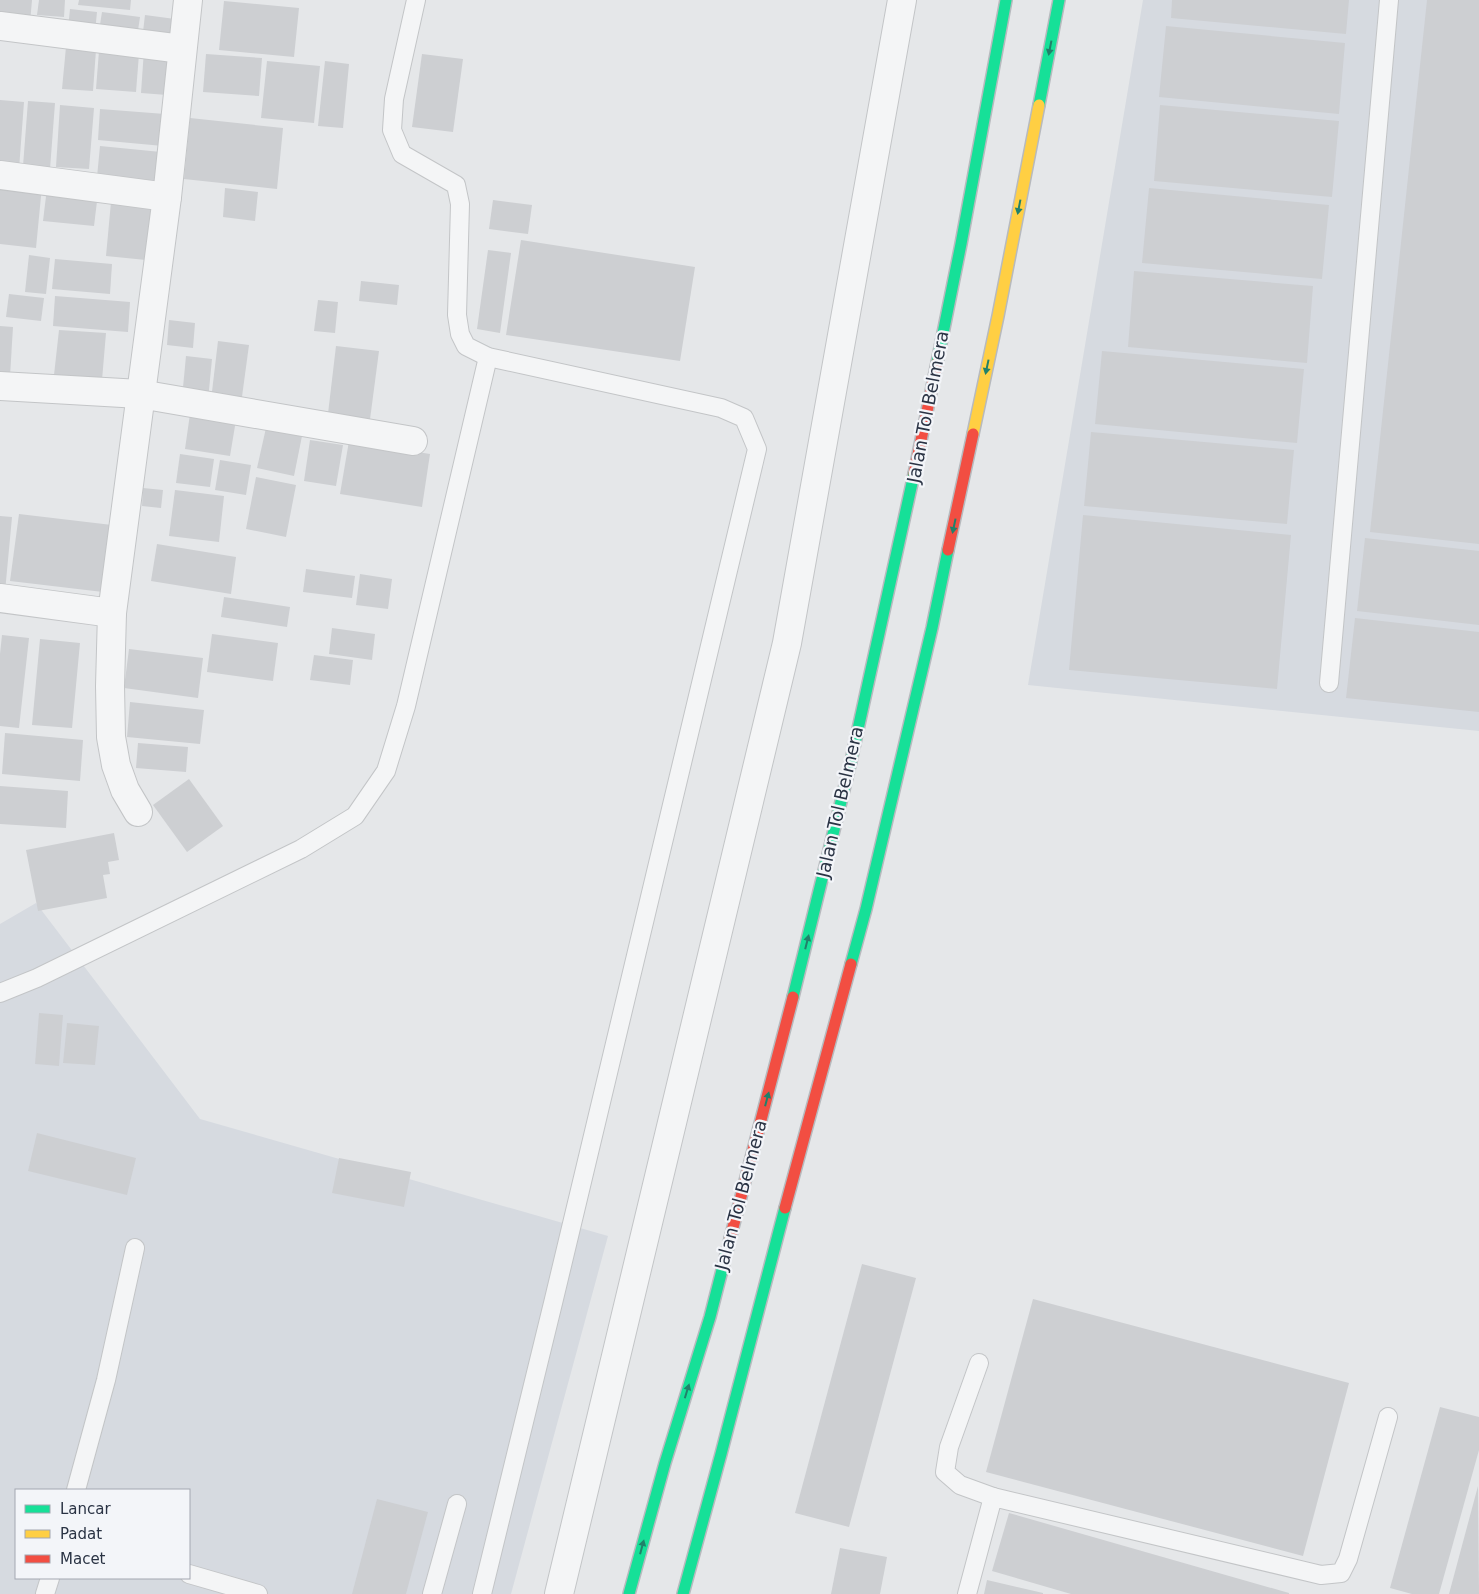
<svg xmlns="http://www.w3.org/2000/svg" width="1479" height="1594" viewBox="0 0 1479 1594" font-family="'DejaVu Sans',sans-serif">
  <rect width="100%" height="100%" fill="#e5e7e9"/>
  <!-- built -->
  <g fill="#d6dae0" fill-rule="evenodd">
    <path d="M1143,0H1479V731L1028,685Z"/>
    <path d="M36,903L200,1119L608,1236L511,1594H0V924ZM16,1490H189V1578H16Z"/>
  </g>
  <!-- building -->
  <g fill="#cdcfd2">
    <path d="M0,0H32L30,23L0,21Z"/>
    <path d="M39,0H65L64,17L37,15Z"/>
    <path d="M79,0H131L130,10L78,5Z"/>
    <path d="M1172,0H1349L1346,34L1171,18Z"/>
    <path d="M1427,0H1479V544L1370,532Z"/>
    <path d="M224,1L299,8L294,57L219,50Z"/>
    <path d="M70,9L97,12L95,32L68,29Z"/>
    <path d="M102,12L140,17L137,37L99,31Z"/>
    <path d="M145,15L175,19L172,43L142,40Z"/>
    <path d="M1166,26L1345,43L1339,114L1159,97Z"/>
    <path d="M66,47L96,50L93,91L62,89Z"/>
    <path d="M144,50L171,52L167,95L141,93Z"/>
    <path d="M99,51L139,54L136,92L96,89Z"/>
    <path d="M206,54L262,58L259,96L203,92Z"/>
    <path d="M422,54L463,59L453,132L412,127Z"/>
    <path d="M267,61L320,66L314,123L261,118Z"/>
    <path d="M325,61L349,64L343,128L318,126Z"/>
    <path d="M0,100L24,102L19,169L0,168Z"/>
    <path d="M28,101L55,103L50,169L23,166Z"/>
    <path d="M60,105L94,108L89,169L56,167Z"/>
    <path d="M1160,105L1339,121L1332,197L1154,181Z"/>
    <path d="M100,109L165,114L163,146L98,140Z"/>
    <path d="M190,118L283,128L277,189L184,179Z"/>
    <path d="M100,146L161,152L158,182L97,177Z"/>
    <path d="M0,182L42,186L36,248L0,244Z"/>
    <path d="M47,188L98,193L94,226L43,221Z"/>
    <path d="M225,188L258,192L255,221L223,217Z"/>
    <path d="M1149,188L1329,205L1322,279L1142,263Z"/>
    <path d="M493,200L532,205L528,234L489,229Z"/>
    <path d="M111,202L151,206L146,260L106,256Z"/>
    <path d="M521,240L695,267L680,361L506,335Z"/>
    <path d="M488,250L511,253L500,333L477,329Z"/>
    <path d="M29,255L50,258L46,294L25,292Z"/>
    <path d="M55,259L112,264L110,294L52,289Z"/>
    <path d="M1134,271L1313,286L1307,363L1128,347Z"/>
    <path d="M361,281L399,285L397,305L359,301Z"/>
    <path d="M9,294L44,298L41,321L6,317Z"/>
    <path d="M55,296L130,302L128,332L53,326Z"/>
    <path d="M318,300L338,302L335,333L314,331Z"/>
    <path d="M169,320L195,323L193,348L167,345Z"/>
    <path d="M0,326L13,327L10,376H0Z"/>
    <path d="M59,330L106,333L102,380L54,375Z"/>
    <path d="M218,341L249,345L241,404L211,400Z"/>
    <path d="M336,346L379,351L369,427L327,422Z"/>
    <path d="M1102,351L1304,369L1297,443L1095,424Z"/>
    <path d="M186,356L212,359L208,400L182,398Z"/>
    <path d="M191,407L237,414L230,456L185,449Z"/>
    <path d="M268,419L304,426L294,476L257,468Z"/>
    <path d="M1091,432L1294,450L1287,524L1084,506Z"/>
    <path d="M310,440L343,445L336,486L304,481Z"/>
    <path d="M349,441L430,454L422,507L340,494Z"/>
    <path d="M180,454L214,459L210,487L176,483Z"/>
    <path d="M220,460L251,465L246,495L215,490Z"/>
    <path d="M256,477L296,485L286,537L246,529Z"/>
    <path d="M143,488L163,490L161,508L142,506Z"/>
    <path d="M175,490L224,496L219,542L169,536Z"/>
    <path d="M19,514L112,525L103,592L10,581Z"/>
    <path d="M1083,515L1291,535L1277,689L1069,670Z"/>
    <path d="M0,516L12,517L5,592H0Z"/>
    <path d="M1365,538L1479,551V625L1357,611Z"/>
    <path d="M157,544L236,557L231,594L151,581Z"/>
    <path d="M306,569L355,576L352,598L303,592Z"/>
    <path d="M360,574L392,579L388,609L356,605Z"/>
    <path d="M224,597L290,607L287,627L221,617Z"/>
    <path d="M1355,618L1479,632V712L1346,698Z"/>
    <path d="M332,628L375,634L372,660L329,654Z"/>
    <path d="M212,634L278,643L273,681L207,672Z"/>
    <path d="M2,635L29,638L19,728L0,726V654Z"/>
    <path d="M40,639L80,643L72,728L32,725Z"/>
    <path d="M129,649L203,658L198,698L124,688Z"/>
    <path d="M314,655L353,660L350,685L310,680Z"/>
    <path d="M130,702L204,710L200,744L127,737Z"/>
    <path d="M5,733L83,740L80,781L2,774Z"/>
    <path d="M138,743L188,747L186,772L136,768Z"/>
    <path d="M189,779L223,826L187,852L153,805Z"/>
    <path d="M0,786L68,791L66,828L0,824Z"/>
    <path d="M114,833L119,860L108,862L110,874L103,875L107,898L38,911L26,850Z"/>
    <path d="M39,1013L63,1015L59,1066L35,1064Z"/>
    <path d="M67,1023L99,1026L95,1065L63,1063Z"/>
    <path d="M37,1133L136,1158L127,1195L28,1171Z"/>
    <path d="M339,1158L411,1172L404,1207L332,1193Z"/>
    <path d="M862,1264L916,1278L849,1527L795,1513Z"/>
    <path d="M1033,1299L1349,1383L1303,1556L986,1472Z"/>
    <path d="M1440,1407L1479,1417V1450L1439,1594H1412L1390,1588Z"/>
    <path d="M1478,1486L1479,1594H1449Z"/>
    <path d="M377,1499L428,1512L406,1594H352Z"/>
    <path d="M1009,1513L1289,1593V1594H1071L992,1571Z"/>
    <path d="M840,1548L887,1557L880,1594H831Z"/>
    <path d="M987,1580L1043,1593V1594H984Z"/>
  </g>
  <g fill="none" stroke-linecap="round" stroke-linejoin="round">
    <!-- lane casing -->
    <g stroke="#c3c5c7" stroke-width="20">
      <g id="lane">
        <path d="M416,0L394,99L392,130L402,154L456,185L460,204L457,315L460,334L466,346L488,357L721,408L744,418L757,449L554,1299L482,1594"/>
        <path d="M1329,683L1389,0"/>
        <path d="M0,993L37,978L301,849L355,816L386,771L406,706L488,357"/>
        <path d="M979,1363L949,1447L945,1472L960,1485L993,1497"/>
        <path d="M76,1490L106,1380L135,1248"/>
        <path d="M189,1574L258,1594"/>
        <path d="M45,1594L50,1578"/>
        <path d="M432,1594L457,1504"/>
        <path d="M967,1594L993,1497L1321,1575L1341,1573L1348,1559L1388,1417"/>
      </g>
    </g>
    <!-- street casing -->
    <g stroke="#c3c5c7" stroke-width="30">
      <g id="street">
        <path d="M0,26L182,49"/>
        <path d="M0,175L167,197"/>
        <path d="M0,386L140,394L413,441"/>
        <path d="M0,598L112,613"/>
        <path d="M138,812L125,790L116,765L111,737L110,686L112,613L167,197L188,0"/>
        <path d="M559,1594L787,643L902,0"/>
      </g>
    </g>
    <!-- fast casing -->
    <g stroke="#b7babe" stroke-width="14">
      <g id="fast">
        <path d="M1039,105L1059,0"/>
        <path d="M937,363L961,244L1006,0"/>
        <path d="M851,964L866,909L932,628L948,550"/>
        <path d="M793,997L851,761L914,474"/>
        <path d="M629,1594L665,1463L710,1317L730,1239"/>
        <path d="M683,1594L721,1454L785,1208"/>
      </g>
    </g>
    <!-- slow casing -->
    <g stroke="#b7babe" stroke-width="14">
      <path id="slow" d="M973,434L998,316L1039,105"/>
    </g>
    <!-- jam casing -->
    <g stroke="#b7babe" stroke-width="14">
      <g id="jam">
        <path d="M914,474L937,363"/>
        <path d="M948,550L973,434"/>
        <path d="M785,1208L851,964"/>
        <path d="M730,1239L793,997"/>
      </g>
    </g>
    <!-- lane -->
    <use href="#lane" stroke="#f4f5f6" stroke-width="18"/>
    <!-- street -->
    <use href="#street" stroke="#f4f5f6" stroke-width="28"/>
    <!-- fast -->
    <use href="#fast" stroke="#16e098" stroke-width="11"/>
    <!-- slow -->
    <use href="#slow" stroke="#ffcf43" stroke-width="11"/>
    <!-- jam -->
    <use href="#jam" stroke="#f24e42" stroke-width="11"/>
  </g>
  <!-- one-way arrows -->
  <defs><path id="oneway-solid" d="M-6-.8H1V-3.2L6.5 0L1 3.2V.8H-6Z" transform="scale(1.25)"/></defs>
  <g fill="#21816a">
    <use href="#oneway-solid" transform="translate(1050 48) rotate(101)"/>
    <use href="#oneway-solid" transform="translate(1019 207) rotate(101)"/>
    <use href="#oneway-solid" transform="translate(987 367) rotate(102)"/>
    <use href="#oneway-solid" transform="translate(954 526) rotate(102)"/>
    <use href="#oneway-solid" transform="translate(807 942) rotate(-76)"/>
    <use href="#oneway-solid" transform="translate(767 1099) rotate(-75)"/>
    <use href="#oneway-solid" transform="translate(687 1391) rotate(-73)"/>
    <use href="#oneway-solid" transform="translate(642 1547) rotate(-75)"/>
  </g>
  <g text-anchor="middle" stroke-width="4.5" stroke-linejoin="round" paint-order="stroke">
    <!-- street labels -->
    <g font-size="18" fill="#2a3344" stroke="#f3f5f9">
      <text transform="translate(928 407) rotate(-79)" y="6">Jalan Tol Belmera</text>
      <text transform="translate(840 802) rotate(-77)" y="6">Jalan Tol Belmera</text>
      <text transform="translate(741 1195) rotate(-75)" y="6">Jalan Tol Belmera</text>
    </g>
  </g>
  <!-- legend -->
  <rect x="15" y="1489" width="175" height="90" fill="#f3f5f9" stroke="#a3a7b1"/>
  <rect x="25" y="1505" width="25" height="8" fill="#16e098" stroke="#a3a7b1"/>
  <text x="60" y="1514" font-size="15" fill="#2a3344">Lancar</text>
  <rect x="25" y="1530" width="25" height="8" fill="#ffcf43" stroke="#a3a7b1"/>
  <text x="60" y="1539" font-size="15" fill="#2a3344">Padat</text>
  <rect x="25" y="1555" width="25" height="8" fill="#f24e42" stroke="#a3a7b1"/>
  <text x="60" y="1564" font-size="15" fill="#2a3344">Macet</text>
</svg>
